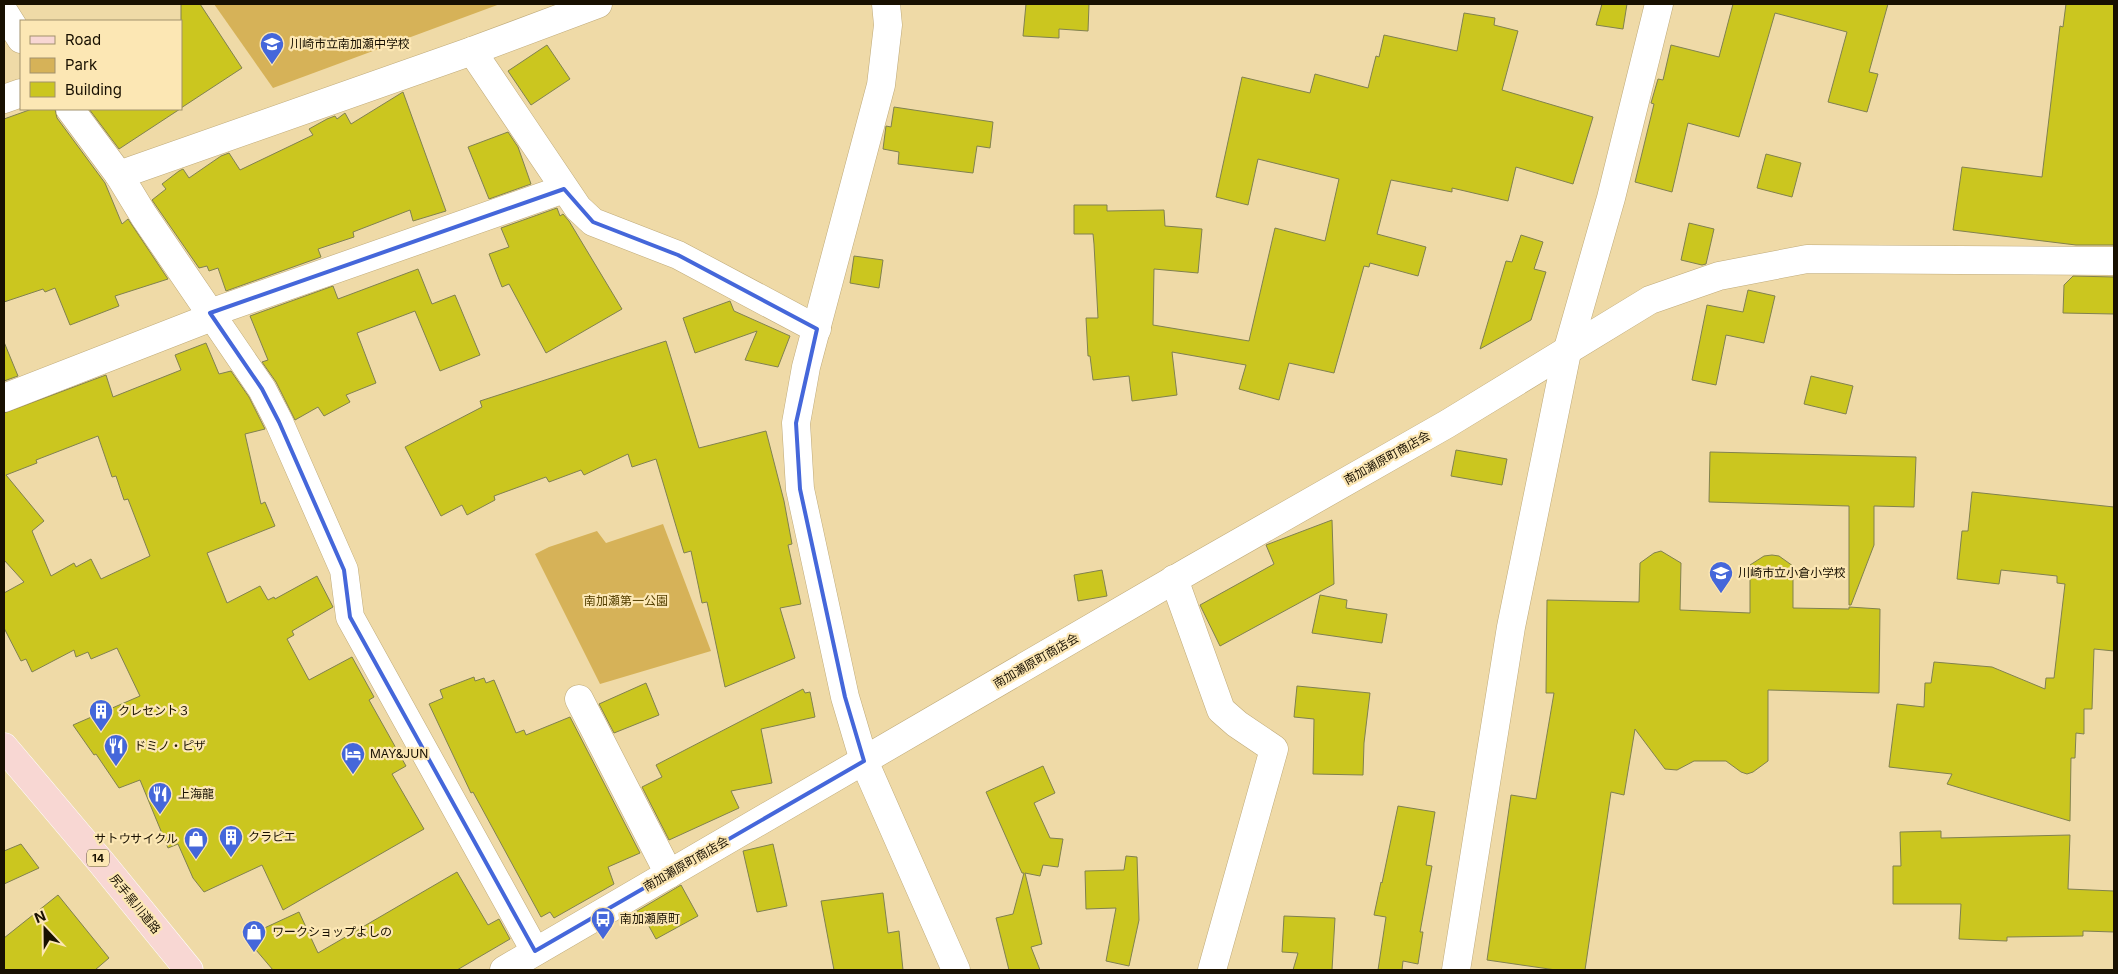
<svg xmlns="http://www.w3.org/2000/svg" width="2118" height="974" viewBox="0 0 2118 974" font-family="Inter,'Noto Sans JP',sans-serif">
  <rect width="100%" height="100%" fill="#efdaa7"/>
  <!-- green -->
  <g fill="#d6b258">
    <path d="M214,4H500L273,88Z"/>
    <path d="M663,524L711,651L600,684L535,554L549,547L597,531L606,543Z"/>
  </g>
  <!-- building -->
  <g fill="#cbc61f" stroke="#81814f" fill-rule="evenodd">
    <path d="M181,4H200L242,68L181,108Z"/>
    <path d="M1026,4H1089L1088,31L1059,29V38L1023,36Z"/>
    <path d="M1602,4H1627L1623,29L1596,25Z"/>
    <path d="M1733,4H1888L1869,72L1878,74L1867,112L1828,102L1847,32L1775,13L1739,137L1688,123L1672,192L1635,182L1654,104L1651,103L1658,79L1663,80L1671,45L1719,57Z"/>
    <path d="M2066,4H2114V245H2076L1953,230L1962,167L2042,177L2060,26L2063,27Z"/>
    <path d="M1464,13L1495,18L1494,25L1518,31L1502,90L1593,117L1573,184L1516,167L1508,201L1452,188V192L1391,180L1377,234L1426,247L1418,276L1370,263L1369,267L1364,266L1334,373L1289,363L1279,400L1239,389L1246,365L1172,352L1177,395L1132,401L1129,376L1093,380L1090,356H1088L1086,318H1098L1094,244L1093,234H1074V205H1107V211L1164,210L1165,226L1202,229L1198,273L1154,269L1153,325L1249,341L1275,228L1325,241L1339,179L1258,159L1248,205L1216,197L1242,77L1310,93L1315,74L1368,88L1376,56L1379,57L1384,35L1457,51Z"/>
    <path d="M547,45L570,79L531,105L508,71Z"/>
    <path d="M403,92L446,211L413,221L410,210L353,232L354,237L318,249L321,257L226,291L218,268L209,271L207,266L199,268L152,200L166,189L162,184L179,171L183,169L189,178L221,156L229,153L240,170L313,135L309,129L327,119L335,116L337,119L345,113L351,124Z"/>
    <path d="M894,107L993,122L990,148L977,146L973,173L898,164L899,152L883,149L886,126L891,127Z"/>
    <path d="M32,109H55L57,118L105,183L122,224L128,219L168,279L115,296L119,306L70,325L55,288L45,292L43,289L4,302V119Z"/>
    <path d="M89,109H180L119,149Z"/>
    <path d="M508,132L518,147L531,184L489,199L468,147Z"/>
    <path d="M1766,154L1801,163L1792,197L1757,188Z"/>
    <path d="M557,208L560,216L563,214L569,221L622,309L546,353L509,284L502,287L489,254L509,247L501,228Z"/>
    <path d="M1689,223L1714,229L1706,264L1702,265L1681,260Z"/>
    <path d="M1521,235L1543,242L1534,269L1546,272L1531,320L1480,349L1506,261L1512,262Z"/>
    <path d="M854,256L883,260L879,288L850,283Z"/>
    <path d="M418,269L432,304L455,295L480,355L440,371L415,311L357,333L376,383L346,395L350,402L324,416L318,407L295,420L276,382L262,362L268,360L250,316L333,286L338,299Z"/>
    <path d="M2073,276L2114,277V314L2063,313L2064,285Z"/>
    <path d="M1748,290L1775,296L1764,343L1726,335L1716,385L1692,380L1707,305L1743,312Z"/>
    <path d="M730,301L734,311L790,336L778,367L745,360L757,331L695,353L683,318Z"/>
    <path d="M666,341L699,448L766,431L784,501L792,544L788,545L801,604L780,608L795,658L725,687L707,602L702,603L691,551L684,553L656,459L632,467L628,454L584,475L581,470L549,482L546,477L494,496L495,500L467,515L462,505L441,516L405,447L482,407L480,401Z"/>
    <path d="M4,342L18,376L4,381Z"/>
    <path d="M206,343L219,374L231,371L249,397L265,429L245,434L261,504L265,502L275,526L207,553L227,603L260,586L268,600L274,597L275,599L317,576L333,607L292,631L294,635L287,639L309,680L352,657L374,697L369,700L406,766L392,774L424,829L283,910L262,865L204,892L193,878L178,844L168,848L140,780L119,788L96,754L94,755L73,725L140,696L117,648L91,659L88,652L76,657L74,650L32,672L26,659L21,661L4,628V593L24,582L4,560V413L106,375L113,397L181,370L175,355ZM98,436L112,477L116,476L124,500L128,499L150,556L101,579L91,559L76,567L74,563L51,576L32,531L44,521L6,475L37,463L36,460Z"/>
    <path d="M1811,376L1853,386L1846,414L1804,404Z"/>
    <path d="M1456,450L1507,459L1502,485L1451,476Z"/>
    <path d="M1710,452L1916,457L1914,507L1874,506V545L1851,605H1849V506L1709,502Z"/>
    <path d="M1972,492L2114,507V651L2094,649L2092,709H2084V734L2076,733L2075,758H2071L2070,821L1947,784L1952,774L1889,767L1897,704L1924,707L1925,683H1931L1934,662L1992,667L2045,689L2046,678H2054L2065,584L2057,583V576L2001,570L1999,584L1957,579L1962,531H1968Z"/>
    <path d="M1332,520L1334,584L1220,646L1200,605L1274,564L1266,545Z"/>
    <path d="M1661,551L1681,563L1680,610L1750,613V565L1764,556L1772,555L1779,556L1793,566V608L1849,609V607L1880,609L1879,693L1768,690V761L1753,772L1747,774L1741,772L1726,761H1694L1677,770L1665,769L1635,729L1624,795L1611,792L1585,970H1556L1487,960L1511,795L1536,799L1554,693H1546L1547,600L1639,602L1640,563L1654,553Z"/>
    <path d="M1102,570L1107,596L1078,601L1074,575Z"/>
    <path d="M1320,595L1347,600L1346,608L1387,614L1382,643L1312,633Z"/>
    <path d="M474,677L475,681L484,678L486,683L494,680L516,733L524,730L526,735L570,717L640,853L608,867L614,884L554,918L550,912L541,917L473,792L471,793L429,704L443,698L440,690Z"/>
    <path d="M646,683L659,715L614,733L599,704Z"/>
    <path d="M1297,686L1370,693L1364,743L1363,775L1313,774L1314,719L1294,717Z"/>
    <path d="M803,689L805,693L810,692L815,717L761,729L772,783L731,791L739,808L669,840L642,787L662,777L656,765Z"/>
    <path d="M1043,766L1055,793L1034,803L1050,838L1063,839L1058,867L1043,865L1040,876L1025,873L1042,944L1031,947L1040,970H1009L996,918L1013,914L1024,873H1022L986,792Z"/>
    <path d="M1398,806L1435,812L1426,865L1432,866L1420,932H1423L1418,964L1403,961L1402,970H1378L1386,917L1374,915L1381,882L1382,883Z"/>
    <path d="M1941,831V838L2070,835L2068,889L2114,891V932L2083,931V936L2007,937V941L1959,939L1961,904H1893V866H1901L1900,832Z"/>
    <path d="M21,844L39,868L4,884V851Z"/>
    <path d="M773,844L787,906L757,912L743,851Z"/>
    <path d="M1126,856L1137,857L1139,920L1129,966L1106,961L1116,908L1086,909L1085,871L1124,870Z"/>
    <path d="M457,872L488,925L499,919L510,939L457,970H273L245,937L299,912L318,953Z"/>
    <path d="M681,885L698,916L656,939L645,919L637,923L632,914Z"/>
    <path d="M883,893L888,933L899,931L903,970H834L821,901Z"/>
    <path d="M58,895L109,958L95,970H4V938Z"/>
    <path d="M1284,916L1335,918L1332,970H1293L1298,953L1282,952Z"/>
  </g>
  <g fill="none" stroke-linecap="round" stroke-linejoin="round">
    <!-- street casing -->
    <g stroke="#bfaa79" stroke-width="29">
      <g id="street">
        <path d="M4,12L21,39"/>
        <path d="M472,51L578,208L593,222L678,255L817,329"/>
        <path d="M4,99L21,93"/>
        <path d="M70,109L119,175L144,216L262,389L279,422L344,570L350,617L535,951"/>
        <path d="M119,175L472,51L598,4"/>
        <path d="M210,313L564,189"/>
        <path d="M4,398L212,317"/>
        <path d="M1174,579L1221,710L1237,724L1274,749L1212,970"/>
        <path d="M579,699L669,874"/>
        <path d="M504,970L1189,571L1447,424L1650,300L1719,276L1807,259L2114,261"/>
        <path d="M1456,970L1511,627L1567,352L1611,198L1659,4"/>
      </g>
    </g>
    <!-- secondary casing -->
    <g stroke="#bfaa79" stroke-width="29">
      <path id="secondary" d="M886,4L888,25L881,85L806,367L796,423L800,489L845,697L864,761L956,970"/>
    </g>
    <!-- primary casing -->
    <g stroke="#fff" stroke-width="29">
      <path id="primary" d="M4,747L101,862L189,970"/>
    </g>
    <!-- street -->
    <use href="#street" stroke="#fff" stroke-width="28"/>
    <!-- secondary -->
    <use href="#secondary" stroke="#fff" stroke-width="28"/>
    <!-- primary -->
    <use href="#primary" stroke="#f8d7d3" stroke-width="28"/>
  </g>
  <!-- marked area -->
  <path fill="none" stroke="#4567da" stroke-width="4" stroke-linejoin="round" d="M564,189L593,222L678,255L817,329L796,423L800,489L845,697L864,761L535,951L350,617L344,570L279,422L262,389L210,313Z"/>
  <!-- icons -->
  <defs>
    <g id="school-pin" transform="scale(1.25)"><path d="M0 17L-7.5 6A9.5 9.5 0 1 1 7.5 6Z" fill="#4567da" stroke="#fce7b4"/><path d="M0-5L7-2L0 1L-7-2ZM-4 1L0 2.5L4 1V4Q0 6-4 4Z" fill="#fff"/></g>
    <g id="building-pin" transform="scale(1.25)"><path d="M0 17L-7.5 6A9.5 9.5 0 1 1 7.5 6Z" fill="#4567da" stroke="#fce7b4"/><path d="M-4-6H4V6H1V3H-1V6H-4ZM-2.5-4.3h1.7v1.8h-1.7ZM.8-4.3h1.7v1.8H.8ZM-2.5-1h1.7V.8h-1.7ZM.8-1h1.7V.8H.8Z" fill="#fff"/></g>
    <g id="restaurant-pin" transform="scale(1.25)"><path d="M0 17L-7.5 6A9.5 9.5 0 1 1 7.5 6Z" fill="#4567da" stroke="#fce7b4"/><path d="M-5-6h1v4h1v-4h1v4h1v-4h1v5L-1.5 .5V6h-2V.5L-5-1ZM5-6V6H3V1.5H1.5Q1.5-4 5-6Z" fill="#fff"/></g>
    <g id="hotel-pin" transform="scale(1.25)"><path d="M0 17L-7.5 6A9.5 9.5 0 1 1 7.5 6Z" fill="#4567da" stroke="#fce7b4"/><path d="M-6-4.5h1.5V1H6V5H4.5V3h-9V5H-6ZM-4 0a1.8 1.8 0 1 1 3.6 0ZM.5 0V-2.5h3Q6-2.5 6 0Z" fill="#fff"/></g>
    <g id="shop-pin" transform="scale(1.25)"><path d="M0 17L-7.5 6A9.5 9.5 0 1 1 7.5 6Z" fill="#4567da" stroke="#fce7b4"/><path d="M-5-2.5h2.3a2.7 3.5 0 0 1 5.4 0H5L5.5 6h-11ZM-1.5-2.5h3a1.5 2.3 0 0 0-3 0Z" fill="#fff"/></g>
    <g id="bus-pin" transform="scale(1.25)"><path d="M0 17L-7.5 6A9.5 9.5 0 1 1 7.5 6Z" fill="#4567da" stroke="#fce7b4"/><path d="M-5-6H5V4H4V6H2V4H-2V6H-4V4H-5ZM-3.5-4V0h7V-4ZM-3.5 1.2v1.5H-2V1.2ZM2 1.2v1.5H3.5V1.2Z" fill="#fff"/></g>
  </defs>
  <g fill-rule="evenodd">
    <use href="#school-pin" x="272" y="44"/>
    <use href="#school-pin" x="1721" y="573"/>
    <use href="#building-pin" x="101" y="711"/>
    <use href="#restaurant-pin" x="116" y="746"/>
    <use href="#hotel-pin" x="353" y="754"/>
    <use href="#restaurant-pin" x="160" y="794"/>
    <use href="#building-pin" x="231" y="837"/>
    <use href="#shop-pin" x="196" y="839"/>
    <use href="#bus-pin" x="603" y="919"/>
    <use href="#shop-pin" x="254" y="932"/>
  </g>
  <g text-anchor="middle" stroke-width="4.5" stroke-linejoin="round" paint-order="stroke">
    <!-- shield labels -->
    <rect fill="#fce7b4" stroke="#5c5037" stroke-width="1" x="87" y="849.5" width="22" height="17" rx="4"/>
    <g font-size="11" font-weight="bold" fill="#181001">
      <text x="98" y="862">14</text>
    </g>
    <!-- poi labels -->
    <g font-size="12" fill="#181001" stroke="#fce7b4" text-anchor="start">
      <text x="290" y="48">川崎市立南加瀬中学校</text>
      <text x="1738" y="577">川崎市立小倉小学校</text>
      <text x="118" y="715">クレセント３</text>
      <text x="134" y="750">ドミノ・ピザ</text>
      <text x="370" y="758">MAY&amp;JUN</text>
      <text x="178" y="798">上海龍</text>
      <text x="248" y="841">クラピエ</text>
      <text x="178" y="843" text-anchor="end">サトウサイクル</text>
      <text x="620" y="923">南加瀬原町</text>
      <text x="272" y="936">ワークショップよしの</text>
    </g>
    <!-- street labels -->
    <g font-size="12" fill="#181001" stroke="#fce7b4">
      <text transform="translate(1387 458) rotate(-29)" y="4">南加瀬原町商店会</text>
      <text transform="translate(1036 661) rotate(-30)" y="4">南加瀬原町商店会</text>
      <text transform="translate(686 864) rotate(-30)" y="4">南加瀬原町商店会</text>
      <text transform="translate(135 904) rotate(51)" y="4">尻手黒川道路</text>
    </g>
    <!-- park labels -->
    <g font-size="12" fill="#554000" stroke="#fce7b4">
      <text x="626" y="605">南加瀬第一公園</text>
    </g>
  </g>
  <!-- border -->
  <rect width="2118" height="974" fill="none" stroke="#181001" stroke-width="10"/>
  <!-- legend -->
  <rect x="20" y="20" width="162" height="90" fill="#fce7b4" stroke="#a1916c"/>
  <rect x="30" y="36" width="25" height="8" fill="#f8d7d3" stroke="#a1916c"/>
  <text x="65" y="45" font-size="15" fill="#181001">Road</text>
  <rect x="30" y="58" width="25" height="15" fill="#d6b258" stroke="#a1916c"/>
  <text x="65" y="70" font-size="15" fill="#181001">Park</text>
  <rect x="30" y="82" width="25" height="15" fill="#cbc61f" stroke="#a1916c"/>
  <text x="65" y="95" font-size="15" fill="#181001">Building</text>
  <!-- north arrow -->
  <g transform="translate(45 929) rotate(338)" stroke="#fce7b4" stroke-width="4" paint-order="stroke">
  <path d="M0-4L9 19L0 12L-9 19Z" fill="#181001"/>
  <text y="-8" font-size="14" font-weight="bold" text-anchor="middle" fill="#181001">N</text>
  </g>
</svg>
